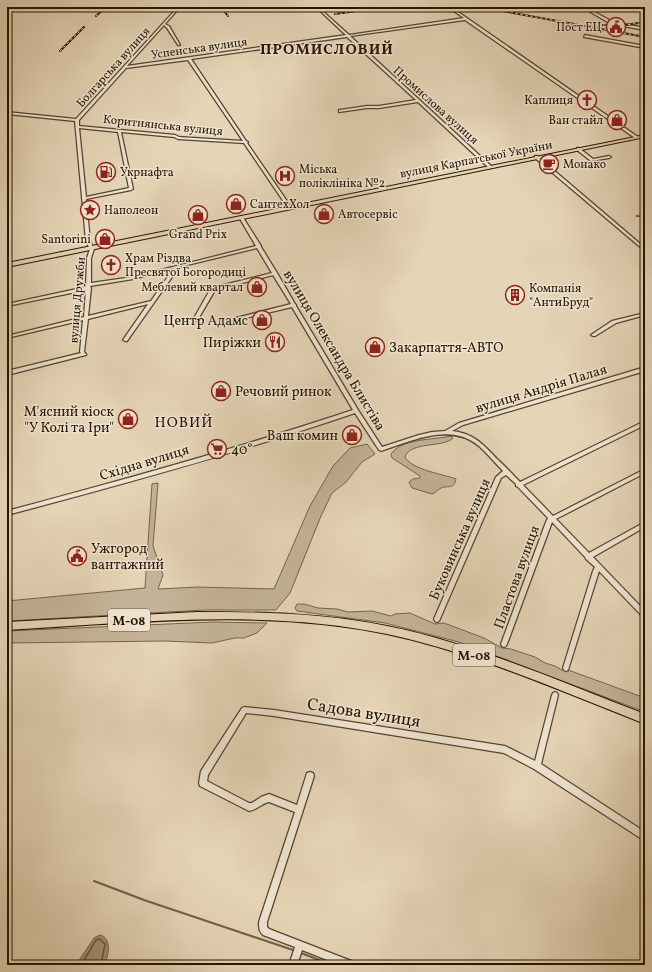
<svg xmlns="http://www.w3.org/2000/svg" width="652" height="972" viewBox="0 0 652 972" font-family="Vollkorn,serif">
  <rect width="100%" height="100%" fill="#e5d4b6"/>
  <filter id="stains"><feTurbulence type="fractalNoise" baseFrequency=".005" numOctaves="4"/><feColorMatrix values="0 0 0 0 .2 0 0 0 0 .09 0 0 0 0 .02 0 0 0 .5 -.17"/></filter>
  <radialGradient id="worn" r=".72"><stop offset=".6" stop-color="#630" stop-opacity="0"/><stop offset="1" stop-color="#630" stop-opacity=".3"/></radialGradient>
  <!-- green -->
  <g fill="#c4b397" stroke="#74644c">
    <path d="M451,436L453,438C444,448 410,441 405,457C412,470 443,474 456,479C454,490 448,485 441,488C437,490 436,493 432,494L412,488L409,482L413,479L420,478V476L392,458L391,454C402,438 434,440 451,436Z"/>
    <path d="M367,444L375,454L362,462L346,482L332,493L321,516L290,593L276,610H204L7,621V601L145,588L152,484L158,483L153,546L163,575L158,589L198,587L274,589L310,506L333,466L350,448Z"/>
    <path d="M297,604H304L318,608L337,609L348,612L372,611L391,616L395,614L410,613L435,624L444,623L484,638L502,648L511,649L535,657L545,663L555,666L562,670L571,671L645,698V712L459,642L385,623L297,611L295,608Z"/>
    <path d="M213,622L267,623L257,633L244,638H235L212,643L165,641L7,643V631Z"/>
  </g>
  <!-- water -->
  <path fill="#a49378" stroke="#716048" d="M100,935C112,938 109,956 104,965H76L94,938Z"/>
  <g fill="none" stroke-linecap="round" stroke-linejoin="round">
    <!-- shore -->
    <path stroke="#64543c" stroke-width="1.5" d="M81,965L96,940L100,939L105,944L101,965"/>
    <!-- stream -->
    <g stroke="#716048" stroke-width="2">
      <path d="M94,881L144,900L293,950"/>
      <path d="M301,953L332,965"/>
    </g>
    <!-- minor casing -->
    <g stroke="#55442e" stroke-width="2.5">
      <g id="minor">
        <path d="M178,7H180L165,24L169,26L180,45H178L167,28L164,25L127,66L346,35L316,7H318L349,35L464,18L448,7H451L638,137L635,138L465,20L350,36L491,166V168H489L418,102L379,108H367L339,112V110H340L367,106H379L416,100L347,37L191,59L246,141L248,142L247,143L291,207L290,208H288L244,143L178,139L174,137L121,132L133,189L131,190L86,199L90,241L94,249L91,258V283L133,277L256,246L239,217L242,216L261,246V247L277,273L295,304L296,305V306L358,410L382,447L419,435L432,432L445,431L459,423L645,367V371L463,425L452,431C473,433 484,445 497,459C505,466 512,474 520,482L645,421V425L523,485L553,516L645,469V473L556,519L589,553L645,522V527L593,557L645,611V618L643,617L599,571L568,670L566,671L564,670L563,668L593,571L595,567L586,559L585,557L552,522L507,644L506,646L504,647L502,646L501,644L546,522L548,518L518,487L516,486V484L506,475L501,478L439,621L437,622L435,621L434,619L496,477L503,471C495,463 488,454 479,446C450,422 412,441 381,451L379,450L355,413C240,452 124,484 7,515V511C123,480 239,448 353,410L292,307L224,323L222,322L224,321L291,304L273,275L215,290L197,321H193V320L211,288L272,273L257,248L179,267L127,341H125L123,340L148,304L88,319L84,352L86,354V355L7,375V371L81,353L80,352L83,320L7,338V336L84,317L86,290L7,306V304L86,287L87,258L90,249L86,241L75,121L7,114V112L76,119ZM188,60L243,141L179,137L175,135L79,126V120L126,68ZM79,128L118,132L129,188L86,197ZM174,268L151,301L88,316L91,288L90,286L133,279Z"/>
        <path d="M582,7H585L613,22L645,28V30L611,24Z"/>
        <path d="M585,35L645,46V48L584,37Z"/>
        <path d="M577,148H579L593,159L609,156L611,157L609,158L591,161L577,150Z"/>
        <path d="M535,156H537L645,248V251L535,158Z"/>
        <path d="M645,313V315L616,323L595,336H593L591,335L612,321Z"/>
        <path d="M555,692L557,693L558,695L541,764L645,832V841L534,769L504,753L274,716L246,713L208,775L207,781L249,803H252L261,797L269,794L297,805L307,773L310,772L313,773L314,776L267,922V927L269,929L354,962L355,965H340L302,950L297,965H289L295,947L263,935C259,931 259,928 259,922L295,812L269,802C262,803 257,810 249,811L200,786L199,783L201,771L242,708L244,707L274,710L505,746L535,761L552,695L553,693Z"/>
      </g>
    </g>
    <!-- major casing -->
    <g stroke="#251401" stroke-width="2">
      <path id="major" d="M645,135V137L7,267V263Z"/>
    </g>
    <!-- highway casing -->
    <g stroke="#251401" stroke-width="2">
      <path id="highway" d="M197,612C261,612 325,613 387,626C476,644 561,682 645,714V724C561,691 476,653 387,634C263,608 133,623 7,630V622Z"/>
    </g>
    <!-- minor -->
    <use href="#minor" fill="#eee3d0" fill-rule="evenodd"/>
    <!-- major -->
    <use href="#major" fill="#e5d4b6" fill-rule="evenodd"/>
    <!-- highway -->
    <use href="#highway" fill="#e5d4b6" fill-rule="evenodd"/>
    <!-- rail casing -->
    <g stroke="#251401" stroke-width="2">
      <g id="rail">
        <path d="M221,7L228,16"/>
        <path d="M409,7L416,11"/>
        <path d="M481,7L645,37"/>
        <path d="M124,10L127,7"/>
        <path d="M335,14L384,7"/>
        <path d="M96,16L106,7"/>
        <path d="M603,25H626L645,22"/>
        <path d="M60,51L84,27"/>
        <path d="M637,216L645,215"/>
        <path d="M643,239L645,238"/>
      </g>
    </g>
    <!-- rail -->
    <use href="#rail" stroke="#eee3d0" stroke-width="1" stroke-dasharray="2.5" stroke-linecap="butt"/>
  </g>
  <!-- icons -->
  <defs>
    <g id="civic-ring" transform="scale(1)"><circle r="9.5" fill="#eee3d0" stroke="#8f2418" stroke-width="1.5"/><path d="M-.6-6.5H3V-4.5H.6V-3L4-1V1h2V6H-6V1h2V-1L-.6-3ZM-1.2 2.5V6h2.4V2.5Z" fill="#8f2418"/></g>
    <g id="church-ring" transform="scale(1)"><circle r="9.5" fill="#eee3d0" stroke="#8f2418" stroke-width="1.5"/><path d="M-1.2-6h2.4v3.5h3.3v2.4h-3.3V6h-2.4V-.1h-3.3v-2.4h3.3Z" fill="#8f2418"/></g>
    <g id="shop-ring" transform="scale(1)"><circle r="9.5" fill="#eee3d0" stroke="#8f2418" stroke-width="1.5"/><path d="M-5-2.5h2.3a2.7 3.5 0 0 1 5.4 0H5L5.5 6h-11ZM-1.5-2.5h3a1.5 2.3 0 0 0-3 0Z" fill="#8f2418"/></g>
    <g id="cafe-ring" transform="scale(1)"><circle r="9.5" fill="#eee3d0" stroke="#8f2418" stroke-width="1.5"/><path d="M-5.5-4.5H6V0H3Q3 3.5 0 3.5H-2.5Q-5.5 3.5-5.5 0ZM3-3.2v2h1.7v-2ZM-6 4.5H4V6H-6Z" fill="#8f2418"/></g>
    <g id="fuel-ring" transform="scale(1)"><circle r="9.5" fill="#eee3d0" stroke="#8f2418" stroke-width="1.5"/><path d="M-5.5-6h7V0h2V4h1.3V-2.5L3-4.5l.8-.8L6-3V5H2.5V1h-1V6h-7ZM-4.2-4.7v3.2H.2V-4.7Z" fill="#8f2418"/></g>
    <g id="hospital-ring" transform="scale(1)"><circle r="9.5" fill="#eee3d0" stroke="#8f2418" stroke-width="1.5"/><path d="M-5-5h3v3.5h4V-5h3V5h-3V1.5h-4V5h-3Z" fill="#8f2418"/></g>
    <g id="sight-ring" transform="scale(1)"><circle r="9.5" fill="#eee3d0" stroke="#8f2418" stroke-width="1.5"/><path d="M0-6L1.8-2.2L6-1.7L2.9 1.2L3.7 5.4L0 3.3L-3.7 5.4L-2.9 1.2L-6-1.7L-1.8-2.2Z" fill="#8f2418"/></g>
    <g id="building-ring" transform="scale(1)"><circle r="9.5" fill="#eee3d0" stroke="#8f2418" stroke-width="1.5"/><path d="M-4-6H4V6H1V3H-1V6H-4ZM-2.5-4.3h1.7v1.8h-1.7ZM.8-4.3h1.7v1.8H.8ZM-2.5-1h1.7V.8h-1.7ZM.8-1h1.7V.8H.8Z" fill="#8f2418"/></g>
    <g id="restaurant-ring" transform="scale(1)"><circle r="9.5" fill="#eee3d0" stroke="#8f2418" stroke-width="1.5"/><path d="M-5-6h1v4h1v-4h1v4h1v-4h1v5L-1.5 .5V6h-2V.5L-5-1ZM5-6V6H3V1.5H1.5Q1.5-4 5-6Z" fill="#8f2418"/></g>
    <g id="supermarket-ring" transform="scale(1)"><circle r="9.5" fill="#eee3d0" stroke="#8f2418" stroke-width="1.5"/><path d="M-6-5.5h2.5l.6 2H6L4.5 2H-2.5L-4.4-4H-6ZM-1.5 3.2a1.3 1.3 0 1 0 .1 0ZM3 3.2a1.3 1.3 0 1 0 .1 0Z" fill="#8f2418"/></g>
  </defs>
  <g fill-rule="evenodd">
    <use href="#civic-ring" x="616" y="27"/>
    <use href="#church-ring" x="587" y="100"/>
    <use href="#shop-ring" x="617" y="120"/>
    <use href="#cafe-ring" x="549" y="164"/>
    <use href="#fuel-ring" x="106" y="172"/>
    <use href="#hospital-ring" x="285" y="176"/>
    <use href="#shop-ring" x="236" y="204"/>
    <use href="#sight-ring" x="90" y="210"/>
    <use href="#shop-ring" x="324" y="214"/>
    <use href="#shop-ring" x="198" y="215"/>
    <use href="#shop-ring" x="105" y="239"/>
    <use href="#church-ring" x="111" y="265"/>
    <use href="#shop-ring" x="257" y="287"/>
    <use href="#building-ring" x="515" y="295"/>
    <use href="#shop-ring" x="262" y="320"/>
    <use href="#restaurant-ring" x="275" y="342"/>
    <use href="#shop-ring" x="375" y="347"/>
    <use href="#shop-ring" x="221" y="391"/>
    <use href="#shop-ring" x="128" y="419"/>
    <use href="#shop-ring" x="352" y="435"/>
    <use href="#supermarket-ring" x="217" y="449"/>
    <use href="#civic-ring" x="77" y="556"/>
  </g>
  <g text-anchor="middle" stroke-width="3" stroke-linejoin="round" paint-order="stroke">
    <!-- far-poi labels -->
    <g font-size="12" fill="#251401" stroke="#eee3d0" text-anchor="start">
      <text x="602" y="31" text-anchor="end">Пост ЕЦ</text>
      <text x="573" y="104" text-anchor="end">Каплиця</text>
      <text x="603" y="124" text-anchor="end">Ван стайл</text>
      <text x="563" y="168">Монако</text>
      <text x="299" y="173">Міська<tspan x="299" dy="14">поліклініка №2</tspan></text>
      <text x="120" y="176">Укрнафта</text>
      <text x="250" y="208">СантехХол</text>
      <text x="104" y="214">Наполеон</text>
      <text x="338" y="218">Автосервiс</text>
      <text x="198" y="238" text-anchor="middle">Grand Prix</text>
      <text x="91" y="243" text-anchor="end">Santorini</text>
      <text x="125" y="262">Храм Різдва<tspan x="125" dy="14">Пресвятої Богородиці</tspan></text>
      <text x="243" y="291" text-anchor="end">Меблевий квартал</text>
      <text x="529" y="292">Компанія<tspan x="529" dy="14">"АнтиБруд"</tspan></text>
    </g>
    <!-- far-street labels -->
    <g font-size="12" fill="#251401" stroke="#eee3d0">
      <text transform="translate(199 48) rotate(-8)" y="4">Успенська вулиця</text>
      <text transform="translate(113 67) rotate(-48)" y="4">Болгарська вулиця</text>
      <text transform="translate(436 105) rotate(42)" y="4">Промислова вулиця</text>
      <text transform="translate(163 125) rotate(6)" y="4">Коритнянська вулиця</text>
      <text transform="translate(476 159) rotate(-11)" y="4">вулиця Карпатської України</text>
      <text transform="translate(77 300) rotate(-85)" y="4">вулиця Дружби</text>
    </g>
    <!-- shield labels -->
    <g fill="#eee3d0" stroke="#61523f" stroke-width="1">
      <rect x="108" y="609" width="42" height="22" rx="3"/>
      <rect x="453" y="644" width="42" height="22" rx="3"/>
    </g>
    <g font-size="13" font-weight="bold" fill="#251401">
      <text x="129" y="625">М-08</text>
      <text x="474" y="660">М-08</text>
    </g>
    <!-- poi labels -->
    <g font-size="14" fill="#251401" stroke="#eee3d0" text-anchor="end">
      <text x="248" y="325">Центр Адамс</text>
      <text x="261" y="347">Пиріжки</text>
      <text x="389" y="352" text-anchor="start">Закарпаття-АВТО</text>
      <text x="235" y="396" text-anchor="start">Речовий ринок</text>
      <text x="114" y="416">М'ясний кіоск<tspan x="114" dy="16">"У Колі та Іри"</tspan></text>
      <text x="338" y="440">Ваш комин</text>
      <text x="231" y="454" text-anchor="start">40°</text>
      <text x="91" y="553" text-anchor="start">Ужгород<tspan x="91" dy="16">вантажний</tspan></text>
    </g>
    <!-- street labels -->
    <g font-size="14" fill="#251401" stroke="#eee3d0">
      <text transform="translate(335 350) rotate(59)" y="5">вулиця Олександра Блистіва</text>
      <text transform="translate(541 388) rotate(-17)" y="5">вулиця Андрія Палая</text>
      <text transform="translate(144 462) rotate(-17)" y="5">Східна вулиця</text>
      <text transform="translate(459 539) rotate(-66)" y="5">Буковинська вулиця</text>
      <text transform="translate(516 577) rotate(-70)" y="5">Пластова вулиця</text>
    </g>
    <!-- far-district labels -->
    <g font-size="15" font-weight="bold" letter-spacing="1" fill="#251401" stroke="#eee3d0">
      <text x="327" y="54">ПРОМИСЛОВИЙ</text>
    </g>
    <!-- neighbourhood labels -->
    <g font-size="15" letter-spacing="1" fill="#251401" stroke="#eee3d0">
      <text x="184" y="427">НОВИЙ</text>
    </g>
    <!-- near-street labels -->
    <g font-size="17" fill="#251401" stroke="#eee3d0">
      <text transform="translate(364 712) rotate(9)" y="6">Садова вулиця</text>
    </g>
  </g>
  <!-- margin -->
  <rect width="652" height="972" fill="none" stroke="#e5d4b6" stroke-width="24"/>
  <rect x="8" y="8" width="636" height="956" fill="none" stroke="#251401" stroke-width="2"/>
  <rect x="12" y="12" width="628" height="948" fill="none" stroke="#251401"/>
  <rect width="100%" height="100%" filter="url(#stains)"/>
  <rect width="100%" height="100%" fill="url(#worn)"/>
</svg>
